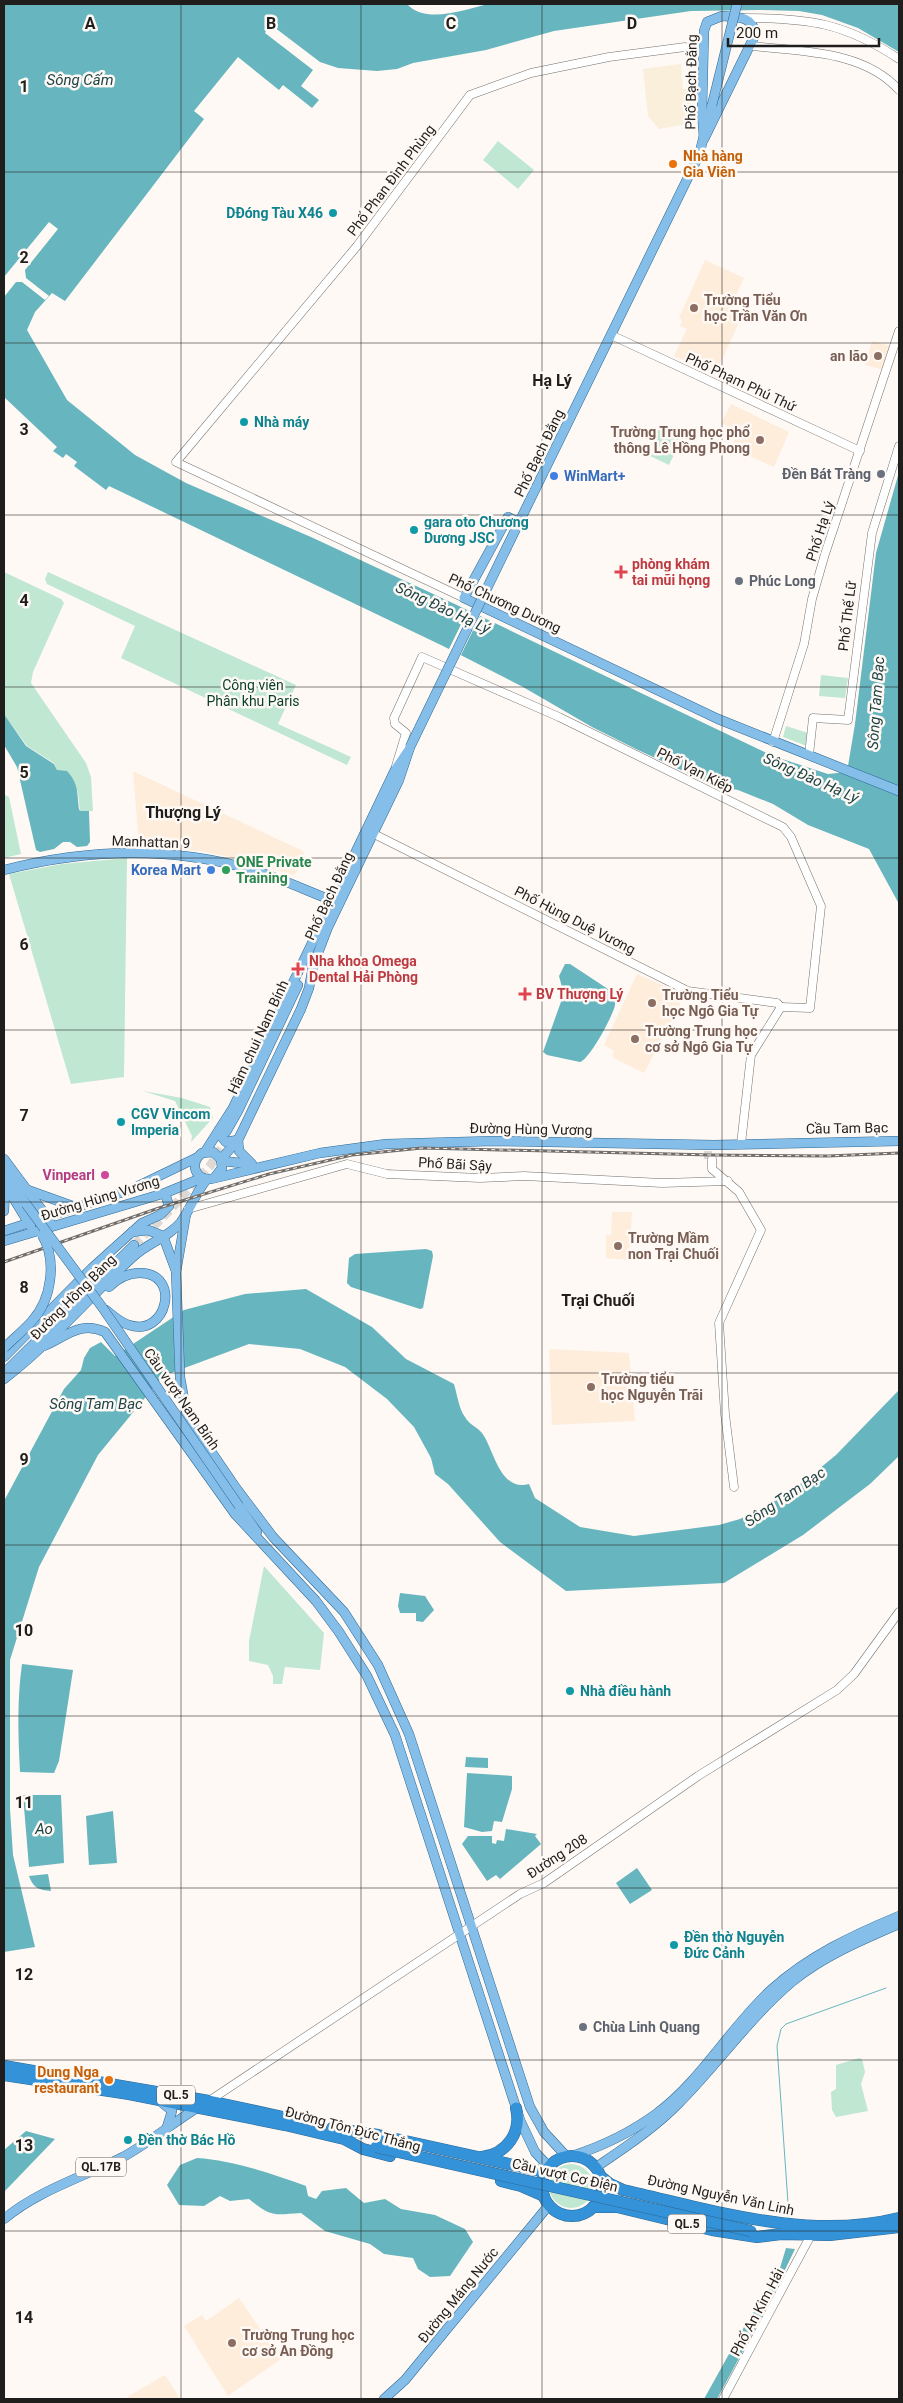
<svg xmlns="http://www.w3.org/2000/svg" width="903" height="2403" viewBox="0 0 903 2403" font-family="Roboto,sans-serif">
  <rect width="100%" height="100%" fill="#fef9f4"/>
  <!-- commercial -->
  <path fill="#f9efda" d="M681,64L683,89H694L693,123L659,129L648,116L643,69Z"/>
  <!-- education -->
  <g fill="#feeddb">
    <path d="M705,260L744,278L728,312L741,318L715,375L674,356L687,329L680,326L682,320L679,318Z"/>
    <path d="M872,341L891,346L884,370L865,365Z"/>
    <path d="M731,404L789,432L774,467L731,448L737,431L721,423Z"/>
    <path d="M133,771L303,851L305,856L296,874L291,875L249,861L200,851L139,845Z"/>
    <path d="M637,974L685,995L644,1073L612,1057L614,1051L604,1045Z"/>
    <path d="M612,1212H632L629,1260L606,1258V1235H611Z"/>
    <path d="M549,1349L629,1353L635,1421L552,1425Z"/>
    <path d="M239,2298L281,2359L228,2396L184,2326L202,2315L206,2321Z"/>
    <path d="M165,2375L180,2399H124Z"/>
  </g>
  <!-- green -->
  <g fill="#bfe7d2">
    <path d="M498,141L534,170L518,189L483,160Z"/>
    <path d="M658,429L681,440L669,465L646,454Z"/>
    <path d="M4,572L61,599L64,603L33,672L31,683L86,763L91,777L93,811H80L78,792L64,772L57,770L54,763L27,746L4,714Z"/>
    <path d="M48,572L296,685L278,724L351,757L347,765L121,658L135,626L47,584L45,579Z"/>
    <path d="M821,675L848,678L845,698L819,696Z"/>
    <path d="M786,726L808,733L807,746L783,737Z"/>
    <path d="M5,795L9,797L21,854L4,858Z"/>
    <path d="M127,858L124,1077L71,1084L9,874L62,864Z"/>
    <path d="M143,1091L182,1098L210,1107L213,1118L191,1142L192,1136L175,1101Z"/>
    <path d="M264,1566L324,1633L320,1670L285,1667L282,1684H273V1676L268,1665L249,1661V1641Z"/>
    <path d="M859,2058L862,2059L865,2072L861,2084L868,2111L836,2117L832,2110L831,2092L836,2089V2065Z"/>
    <circle cx="571" cy="2186" r="22"/>
  </g>
  <!-- water -->
  <g fill="#67b5be">
    <path d="M4,4H407C426,25 465,9 489,4H899V52L858,28L822,15L799,11L760,10L691,11L554,31L486,50L413,63L397,69L377,71L338,68L320,62L270,24L265,33L313,70L301,86L319,100L312,108L283,85L279,90L238,57L194,111L204,119L65,301L52,293L35,312L27,330L67,400L135,455L186,483L311,537L459,606L773,756L828,774L847,772L855,724L876,553L899,472V904L869,849L808,825L773,804L738,790L715,786L638,750L592,727L523,687L443,646L109,486L106,490L74,466L77,462L66,454L63,458L53,451L57,447L4,397Z"/>
    <path d="M4,714L26,746L54,764L57,770L67,771C79,784 77,794 79,809L80,811H89L90,842L87,846L77,847L70,842H63L54,849L40,852L36,850L17,767L4,745Z"/>
    <path d="M565,964H570L614,993C615,997 616,1001 615,1005C613,1016 589,1060 580,1062L547,1055L543,1052L562,999L563,991L559,976Z"/>
    <path d="M426,1249L432,1251L433,1256L423,1308L420,1309L351,1287L347,1283L349,1258L355,1254Z"/>
    <path d="M306,1289L372,1327L406,1359L454,1384C457,1394 459,1409 465,1417C469,1425 480,1428 484,1436C494,1452 501,1492 529,1484L535,1498L580,1527L634,1536L719,1525L740,1519L776,1500L803,1482L836,1455L899,1390V1456L870,1484L803,1535L724,1583L566,1591L500,1542L448,1484L435,1474L431,1458L414,1427L387,1399L345,1367L300,1349L249,1344L163,1376L98,1455L39,1567L10,1660V1809L13,1855L35,1947L4,1952V1501L64,1389L81,1370L84,1358L90,1348L101,1342L115,1356L184,1310L245,1294Z"/>
    <path d="M400,1593L425,1596L434,1610L423,1622L416,1621V1613H400L398,1606Z"/>
    <path d="M22,1664L73,1670L59,1761L54,1773L20,1772C18,1735 17,1700 22,1664Z"/>
    <path d="M466,1757L488,1758V1768L465,1767Z"/>
    <path d="M467,1773L512,1776V1789L502,1822L494,1821L492,1831L482,1832L464,1827Z"/>
    <path d="M23,1795H61L64,1863L29,1867Z"/>
    <path d="M113,1811L117,1863L89,1865L86,1816Z"/>
    <path d="M506,1829L537,1834L535,1836L541,1844L500,1879L496,1875L487,1881L462,1844L468,1836H492V1843L496,1844L497,1840L504,1841Z"/>
    <path d="M637,1868L652,1890L630,1904L616,1883Z"/>
    <path d="M48,1874L51,1891C39,1890 33,1888 29,1876Z"/>
    <path d="M26,2131L55,2139L4,2192V2150Z"/>
    <path d="M197,2158C232,2160 273,2174 306,2186L308,2196L316,2199L322,2191L346,2188L364,2203L385,2199L401,2209L435,2215L465,2229L473,2242L450,2276L430,2277L418,2269L413,2258L384,2254L370,2244L325,2231L301,2213C273,2215 271,2217 249,2199L230,2201L220,2196L204,2206L179,2205L167,2185L180,2165Z"/>
    <path d="M786,2248L795,2249L770,2301L717,2399H704L744,2327L768,2290L780,2268Z"/>
  </g>
  <!-- pier -->
  <g fill="#fef9f4">
    <path d="M49,222L58,229L25,270L26,278L49,296L45,300L22,282H16L4,297V277Z"/>
    <path d="M469,608L481,614L460,657L448,651Z"/>
  </g>
  <g fill="none" stroke-linecap="round" stroke-linejoin="round">
    <!-- stream -->
    <path stroke="#67b5be" stroke-width="1" d="M789,2217L777,2046L781,2029L786,2024L886,1988"/>
    <!-- minor-tunnel -->
    <path stroke="#ddd8d4" stroke-width="8" stroke-dasharray="8 4" stroke-linecap="butt" d="M708,1159V1151"/>
    <!-- major-tunnel -->
    <path stroke="#ddd8d4" stroke-width="9" stroke-dasharray="9 4.5" stroke-linecap="butt" d="M134,1245L170,1210L210,1166L231,1134"/>
    <!-- minor casing -->
    <g stroke="#74706c" stroke-width="9">
      <g id="minor">
        <path d="M745,18C809,18 845,23 899,59"/>
        <path d="M752,46C802,52 863,50 899,90"/>
        <path d="M611,335L860,451"/>
        <path d="M464,598L176,462L357,246L470,95L531,73L609,57L685,47L702,53"/>
        <path d="M773,742L804,644L812,599L825,554L899,331"/>
        <path d="M809,755L813,718L848,720L872,533L899,446"/>
        <path d="M396,766L406,733L395,724L394,718L422,657L559,717L783,827L791,837L821,906L810,1008L781,1007L751,1055L741,1144"/>
        <path d="M368,831L688,991L777,1003L781,1007"/>
        <path d="M712,1159V1169L739,1192L761,1230L719,1323L725,1414L734,1487"/>
        <path d="M188,1209L347,1164L387,1174L480,1178L524,1176L662,1183L728,1181"/>
        <path d="M209,2101L520,1894L544,1883L698,1776L837,1690L854,1674L899,1612"/>
        <path d="M723,2399L811,2235"/>
      </g>
    </g>
    <!-- major casing -->
    <g stroke="#2d6996" stroke-width="10">
      <g id="major">
        <path d="M722,16C737,17 754,16 755,35L704,139L702,112L704,31L707,22Z"/>
        <path d="M520,523L508,517L464,598L718,719L899,791"/>
        <path d="M507,547L699,155L712,105"/>
        <path d="M4,870C86,849 171,846 253,870C280,878 305,890 331,900"/>
        <path d="M219,1130L220,1135L226,1142L238,1140L239,1151L252,1164"/>
        <path d="M226,1132L238,1111L298,985"/>
        <path d="M205,1152L233,1108L395,770L408,751"/>
        <path d="M4,1159L50,1221"/>
        <path d="M221,1159L238,1140L301,1009L309,988L313,966L328,927L399,780L410,747"/>
        <path d="M222,1161L251,1164"/>
        <path d="M4,1171L26,1204"/>
        <path d="M215,1177L222,1168L221,1159L213,1152L202,1153C189,1163 195,1180 211,1179L320,1153L386,1144L494,1141L714,1145L899,1141"/>
        <path d="M4,1183L31,1227"/>
        <path d="M25,1189L78,1208"/>
        <path d="M4,1211L5,1187"/>
        <path d="M186,1214L176,1272L180,1377L187,1416L236,1488L273,1537L344,1612L378,1665L409,1734L530,2107L544,2132L567,2157"/>
        <path d="M4,1231L132,1189L196,1158"/>
        <path d="M132,1232L148,1230L163,1236L176,1271"/>
        <path d="M4,1241L165,1193L202,1178"/>
        <path d="M106,1310C113,1316 121,1323 129,1325C167,1338 182,1273 140,1273C128,1273 117,1279 109,1287"/>
        <path d="M44,1346C65,1337 81,1320 105,1332L235,1514L316,1601L339,1632L367,1676L395,1735L520,2120L535,2152L549,2167"/>
        <path d="M4,1357L92,1268L142,1223L160,1215L169,1206L165,1193"/>
        <path d="M7,1370L134,1245"/>
        <path d="M4,1379C52,1342 90,1296 134,1256C148,1243 169,1237 181,1222C191,1208 196,1192 207,1179"/>
        <path d="M239,1506L257,1532"/>
        <path d="M160,2101L172,2111L167,2127"/>
        <path d="M572,2156C603,2146 630,2133 656,2114C702,2080 730,2027 772,1989C809,1956 853,1935 899,1916"/>
        <path d="M595,2168C624,2148 655,2128 679,2103C718,2064 750,2017 793,1981C824,1956 862,1940 899,1924"/>
        <path d="M4,2219C39,2190 83,2177 123,2157C150,2142 174,2122 200,2106"/>
        <path d="M384,2399L405,2380L549,2205"/>
      </g>
    </g>
    <!-- highway casing -->
    <g stroke="#2d6996" stroke-width="12">
      <g id="highway">
        <path d="M4,2066L209,2101L292,2119"/>
        <path d="M4,2075L129,2094L285,2125L344,2139L363,2149L390,2156"/>
        <path d="M332,2128L378,2135L545,2172"/>
        <circle cx="572" cy="2186" r="30"/>
        <path d="M482,2157C507,2154 522,2132 516,2108"/>
        <path d="M600,2176L610,2184L623,2190C713,2210 807,2241 899,2218"/>
        <path d="M501,2181L521,2186L544,2196"/>
        <path d="M593,2207H617L712,2230L757,2237L781,2234L830,2235L899,2227"/>
      </g>
    </g>
    <!-- minor -->
    <use href="#minor" stroke="#fff" stroke-width="8"/>
    <!-- major -->
    <use href="#major" stroke="#85bee8" stroke-width="9"/>
    <!-- highway -->
    <use href="#highway" stroke="#3492d8" stroke-width="11"/>
    <!-- rail casing -->
    <g stroke="#706d6a" stroke-width="3">
      <path id="rail" d="M4,1262L159,1208L269,1174L352,1155L422,1148L711,1155L828,1156L899,1153"/>
    </g>
    <!-- rail -->
    <use href="#rail" stroke="#fef9f4" stroke-width="1" stroke-dasharray="4" stroke-linecap="butt"/>
    <!-- major-bridge casing -->
    <g stroke="#2d6996" stroke-width="10" stroke-linecap="butt">
      <g id="major-bridge">
        <path d="M712,105L737,4"/>
        <path d="M410,747L507,547"/>
        <path d="M26,1204L102,1307L239,1506"/>
        <path d="M4,1348C13,1339 24,1330 32,1321C52,1299 57,1260 42,1235"/>
      </g>
    </g>
    <!-- highway-bridge casing -->
    <g stroke="#2d6996" stroke-width="12" stroke-linecap="butt">
      <path id="highway-bridge" d="M376,2147L751,2231"/>
    </g>
    <!-- major-bridge -->
    <use href="#major-bridge" stroke="#85bee8" stroke-width="9"/>
    <!-- highway-bridge -->
    <use href="#highway-bridge" stroke="#3492d8" stroke-width="11"/>
  </g>
  <!-- grid -->
  <path fill="none" stroke="#201e1c" stroke-width="1" stroke-opacity="0.55" d="M181,4V2399M361,4V2399M542,4V2399M722,4V2399M4,172H899M4,343H899M4,515H899M4,687H899M4,858H899M4,1030H899M4,1202H899M4,1373H899M4,1545H899M4,1716H899M4,1888H899M4,2060H899M4,2231H899"/>
  <!-- markers -->
  <g fill="#e8710a" stroke="#fef9f4" stroke-width="2">
    <circle cx="673" cy="164" r="5"/>
    <circle cx="109" cy="2080" r="5"/>
  </g>
  <g fill="#0f9aa8" stroke="#fef9f4" stroke-width="2">
    <circle cx="333" cy="213" r="5"/>
    <circle cx="244" cy="422" r="5"/>
    <circle cx="414" cy="530" r="5"/>
    <circle cx="121" cy="1122" r="5"/>
    <circle cx="570" cy="1691" r="5"/>
    <circle cx="674" cy="1945" r="5"/>
    <circle cx="128" cy="2140" r="5"/>
  </g>
  <g fill="#8d6e63" stroke="#fef9f4" stroke-width="2">
    <circle cx="694" cy="308" r="5"/>
    <circle cx="878" cy="356" r="5"/>
    <circle cx="760" cy="440" r="5"/>
    <circle cx="652" cy="1003" r="5"/>
    <circle cx="635" cy="1039" r="5"/>
    <circle cx="618" cy="1246" r="5"/>
    <circle cx="591" cy="1387" r="5"/>
    <circle cx="232" cy="2343" r="5"/>
  </g>
  <g fill="#6b7280" stroke="#fef9f4" stroke-width="2">
    <circle cx="881" cy="474" r="5"/>
    <circle cx="739" cy="581" r="5"/>
    <circle cx="583" cy="2027" r="5"/>
  </g>
  <g fill="#3f7fe0" stroke="#fef9f4" stroke-width="2">
    <circle cx="554" cy="476" r="5"/>
    <circle cx="211" cy="870" r="5"/>
  </g>
  <g fill="#e0444e" stroke="#fef9f4" stroke-width="2">
    <path d="M618.5 564.5h5v5h5v5h-5v5h-5v-5h-5v-5h5z"/>
    <path d="M295.5 961.5h5v5h5v5h-5v5h-5v-5h-5v-5h5z"/>
    <path d="M522.5 986.5h5v5h5v5h-5v5h-5v-5h-5v-5h5z"/>
  </g>
  <circle fill="#2e9e5b" stroke="#fef9f4" stroke-width="2" cx="226" cy="870" r="5"/>
  <circle fill="#d1479c" stroke="#fef9f4" stroke-width="2" cx="105" cy="1175" r="5"/>
  <g text-anchor="middle" stroke-width="5" stroke-linejoin="round" paint-order="stroke">
    <!-- shield labels -->
    <g fill="#fef9f4" stroke="#63605d" stroke-width="1">
      <rect x="157" y="2085.5" width="38" height="19" rx="4"/>
      <rect x="76" y="2157.5" width="50" height="19" rx="4"/>
      <rect x="668" y="2214.5" width="38" height="19" rx="4"/>
    </g>
    <g font-size="12" font-weight="bold" fill="#201e1c">
      <text x="176" y="2099">QL.5</text>
      <text x="101" y="2171">QL.17B</text>
      <text x="687" y="2228">QL.5</text>
    </g>
    <!-- street labels -->
    <g font-size="14" fill="#201e1c" stroke="#fef9f4">
      <text transform="translate(691 82) rotate(-89)" y="5">Phố Bạch Đằng</text>
      <text transform="translate(391 180) rotate(-53)" y="5">Phố Phan Đình Phùng</text>
      <text transform="translate(741 382) rotate(25)" y="5">Phố Phạm Phú Thứ</text>
      <text transform="translate(539 453) rotate(-64)" y="5">Phố Bạch Đằng</text>
      <text transform="translate(820 531) rotate(-72)" y="5">Phố Hạ Lý</text>
      <text transform="translate(505 603) rotate(25)" y="5">Phố Chương Dương</text>
      <text transform="translate(847 616) rotate(-83)" y="5">Phố Thế Lữ</text>
      <text transform="translate(695 770) rotate(27)" y="5">Phố Vạn Kiếp</text>
      <text transform="translate(151 842) rotate(2)" y="5">Manhattan 9</text>
      <text transform="translate(329 896) rotate(-65)" y="5">Phố Bạch Đằng</text>
      <text transform="translate(575 920) rotate(27)" y="5">Phố Hùng Duệ Vương</text>
      <text transform="translate(258 1037) rotate(-65)" y="5">Hầm chui Nam Bính</text>
      <text transform="translate(847 1128) rotate(-1)" y="5">Cầu Tam Bạc</text>
      <text transform="translate(531 1129) rotate(1)" y="5">Đường Hùng Vương</text>
      <text transform="translate(455 1164) rotate(3)" y="5">Phố Bãi Sậy</text>
      <text transform="translate(100 1198) rotate(-17)" y="5">Đường Hùng Vương</text>
      <text transform="translate(73 1297) rotate(-45)" y="5">Đường Hồng Bàng</text>
      <text transform="translate(182 1399) rotate(55)" y="5">Cầu vượt Nam Bính</text>
      <text transform="translate(557 1856) rotate(-33)" y="5">Đường 208</text>
      <text transform="translate(353 2129) rotate(15)" y="5">Đường Tôn Đức Thắng</text>
      <text transform="translate(565 2175) rotate(13)" y="5">Cầu vượt Cơ Điện</text>
      <text transform="translate(721 2195) rotate(12)" y="5">Đường Nguyễn Văn Linh</text>
      <text transform="translate(458 2295) rotate(-51)" y="5">Đường Máng Nước</text>
      <text transform="translate(757 2312) rotate(-62)" y="5">Phố An Kim Hải</text>
    </g>
    <!-- food labels -->
    <g font-size="14" font-weight="bold" fill="#c56008" stroke="#fef9f4" text-anchor="start">
      <text x="683" y="161">Nhà hàng<tspan x="683" dy="16">Gia Viên</tspan></text>
      <text x="99" y="2077" text-anchor="end">Dung Nga<tspan x="99" dy="16">restaurant</tspan></text>
    </g>
    <!-- culture labels -->
    <g font-size="14" font-weight="bold" fill="#0d838f" stroke="#fef9f4" text-anchor="start">
      <text x="323" y="218" text-anchor="end">DĐóng Tàu X46</text>
      <text x="254" y="427">Nhà máy</text>
      <text x="424" y="527">gara oto Chương<tspan x="424" dy="16">Dương JSC</tspan></text>
      <text x="131" y="1119">CGV Vincom<tspan x="131" dy="16">Imperia</tspan></text>
      <text x="580" y="1696">Nhà điều hành</text>
      <text x="684" y="1942">Đền thờ Nguyễn<tspan x="684" dy="16">Đức Cảnh</tspan></text>
      <text x="138" y="2145">Đền thờ Bác Hồ</text>
    </g>
    <!-- education labels -->
    <g font-size="14" font-weight="bold" fill="#785e54" stroke="#fef9f4" text-anchor="start">
      <text x="704" y="305">Trường Tiểu<tspan x="704" dy="16">học Trần Văn Ơn</tspan></text>
      <text x="868" y="361" text-anchor="end">an lão</text>
      <text x="750" y="437" text-anchor="end">Trường Trung học phổ<tspan x="750" dy="16">thông Lê Hồng Phong</tspan></text>
      <text x="662" y="1000">Trường Tiểu<tspan x="662" dy="16">học Ngô Gia Tự</tspan></text>
      <text x="645" y="1036">Trường Trung học<tspan x="645" dy="16">cơ sở Ngô Gia Tự</tspan></text>
      <text x="628" y="1243">Trường Mầm<tspan x="628" dy="16">non Trại Chuối</tspan></text>
      <text x="601" y="1384">Trường tiểu<tspan x="601" dy="16">học Nguyễn Trãi</tspan></text>
      <text x="242" y="2340">Trường Trung học<tspan x="242" dy="16">cơ sở An Đồng</tspan></text>
    </g>
    <!-- worship labels -->
    <g font-size="14" font-weight="bold" fill="#5b616d" stroke="#fef9f4" text-anchor="start">
      <text x="871" y="479" text-anchor="end">Đền Bát Tràng</text>
      <text x="749" y="586">Phúc Long</text>
      <text x="593" y="2032">Chùa Linh Quang</text>
    </g>
    <!-- shop labels -->
    <g font-size="14" font-weight="bold" fill="#366cbe" stroke="#fef9f4" text-anchor="start">
      <text x="564" y="481">WinMart+</text>
      <text x="201" y="875" text-anchor="end">Korea Mart</text>
    </g>
    <!-- health labels -->
    <g font-size="14" font-weight="bold" fill="#be3a42" stroke="#fef9f4" text-anchor="start">
      <text x="632" y="569">phòng khám<tspan x="632" dy="16">tai mũi họng</tspan></text>
      <text x="309" y="966">Nha khoa Omega<tspan x="309" dy="16">Dental Hải Phòng</tspan></text>
      <text x="536" y="999">BV Thượng Lý</text>
    </g>
    <!-- park labels -->
    <g font-size="14" fill="#083d29" stroke="#fef9f4">
      <text x="253" y="690">Công viên<tspan x="253" dy="16">Phân khu Paris</tspan></text>
    </g>
    <!-- leisure labels -->
    <g font-size="14" font-weight="bold" fill="#27864d" stroke="#fef9f4" text-anchor="start">
      <text x="236" y="867">ONE Private<tspan x="236" dy="16">Training</tspan></text>
    </g>
    <!-- hotel labels -->
    <g font-size="14" font-weight="bold" fill="#b23c85" stroke="#fef9f4" text-anchor="end">
      <text x="95" y="1180">Vinpearl</text>
    </g>
    <!-- water labels -->
    <g font-size="15" font-style="italic" fill="#1e4347" stroke="#fef9f4">
      <text x="80" y="85">Sông Cấm</text>
      <text transform="translate(443 608) rotate(25)" y="5">Sông Đào Hạ Lý</text>
      <text transform="translate(876 703) rotate(-86)" y="5">Sông Tam Bạc</text>
      <text transform="translate(811 778) rotate(24)" y="5">Sông Đào Hạ Lý</text>
      <text x="96" y="1409">Sông Tam Bạc</text>
      <text transform="translate(785 1497) rotate(-34)" y="5">Sông Tam Bạc</text>
      <text x="44" y="1834">Ao</text>
    </g>
    <!-- quarter labels -->
    <g font-size="16" font-weight="bold" fill="#201e1c" stroke="#fef9f4">
      <text x="552" y="386">Hạ Lý</text>
      <text x="183" y="818">Thượng Lý</text>
      <text x="598" y="1306">Trại Chuối</text>
    </g>
  </g>
  <g font-size="16" text-anchor="middle" font-weight="bold" fill="#201e1c" stroke="#fef9f4" stroke-width="5" stroke-linejoin="round" paint-order="stroke">
    <text x="90" y="29">A</text>
    <text x="271" y="29">B</text>
    <text x="451" y="29">C</text>
    <text x="632" y="29">D</text>
    <text x="24" y="92">1</text>
    <text x="24" y="263">2</text>
    <text x="24" y="435">3</text>
    <text x="24" y="606">4</text>
    <text x="24" y="778">5</text>
    <text x="24" y="950">6</text>
    <text x="24" y="1121">7</text>
    <text x="24" y="1293">8</text>
    <text x="24" y="1465">9</text>
    <text x="24" y="1636">10</text>
    <text x="24" y="1808">11</text>
    <text x="24" y="1980">12</text>
    <text x="24" y="2151">13</text>
    <text x="24" y="2323">14</text>
  </g>
  <!-- border -->
  <rect width="903" height="2403" fill="none" stroke="#201e1c" stroke-width="10"/>
  <!-- scale -->
  <path d="M728 38v8h151v-8" fill="none" stroke="#201e1c" stroke-width="2.5"/>
  <text x="736" y="38" font-size="15" fill="#201e1c" stroke="#fef9f4" stroke-width="4" paint-order="stroke">200 m</text>
</svg>
